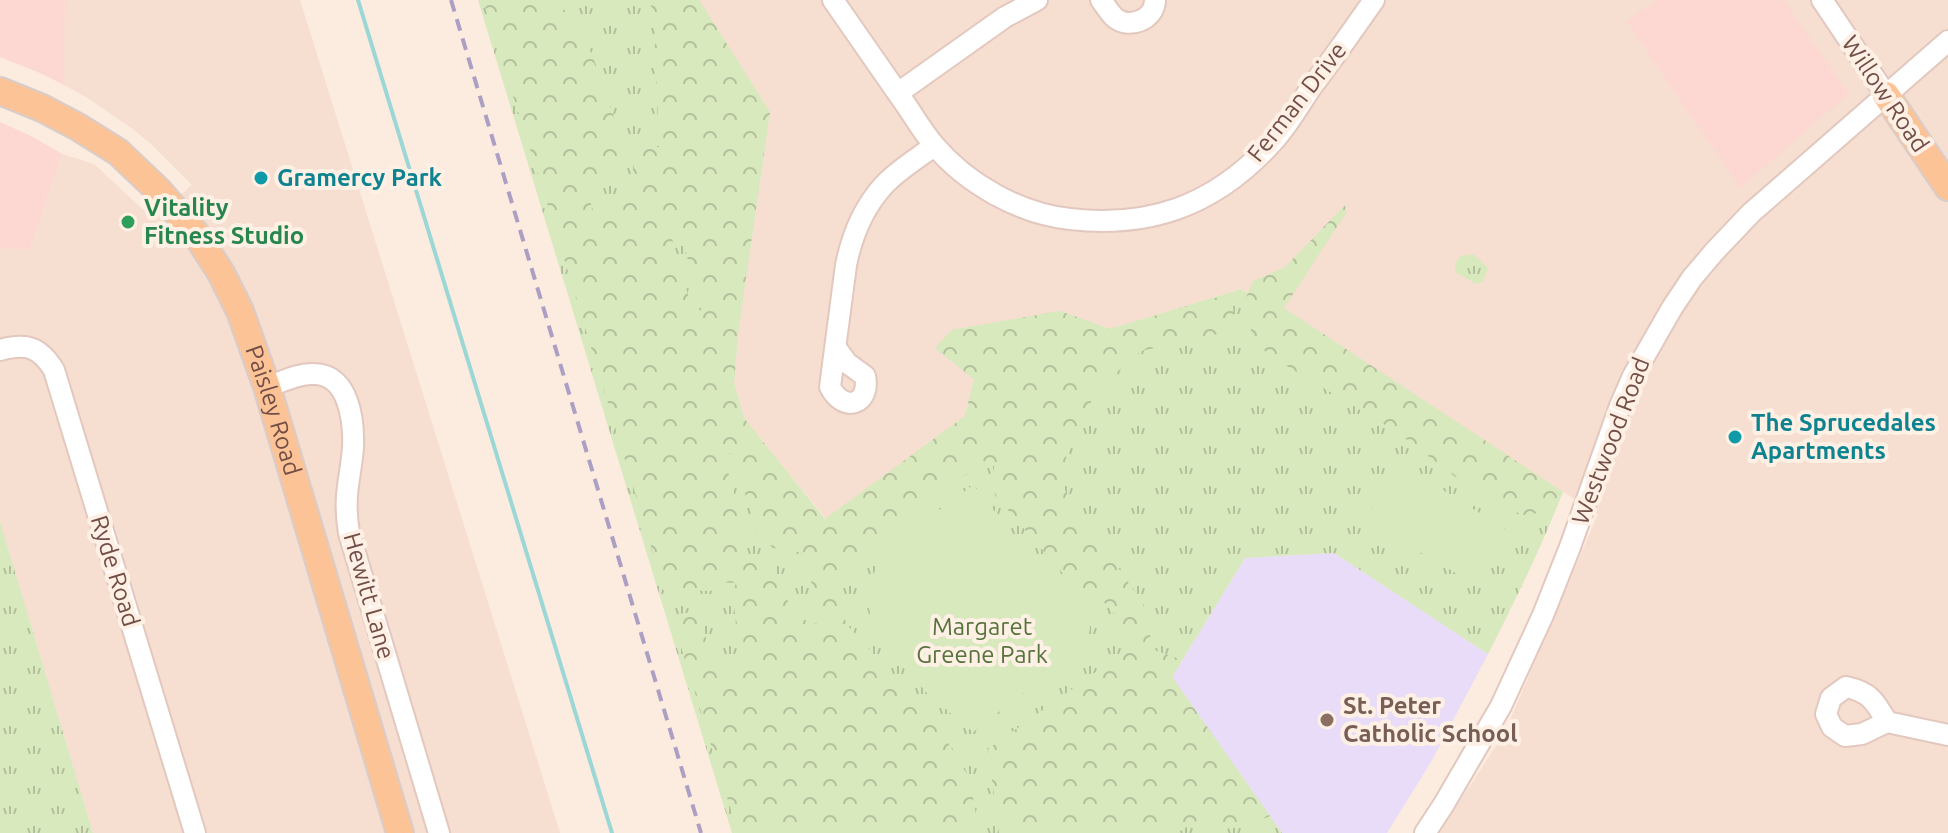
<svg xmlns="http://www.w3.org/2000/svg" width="1948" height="833" viewBox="0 0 1948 833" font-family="Ubuntu,sans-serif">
  <defs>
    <pattern id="grass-tufts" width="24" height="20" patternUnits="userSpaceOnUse" patternTransform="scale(2)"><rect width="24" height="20" fill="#d8e9be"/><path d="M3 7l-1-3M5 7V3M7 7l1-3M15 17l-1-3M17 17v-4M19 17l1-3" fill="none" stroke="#b4bf9c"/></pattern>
    <pattern id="forest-crowns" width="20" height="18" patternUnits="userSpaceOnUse" patternTransform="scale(2)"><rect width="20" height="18" fill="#d8e9be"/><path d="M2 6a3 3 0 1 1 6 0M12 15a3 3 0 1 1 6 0" fill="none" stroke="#b4bf9c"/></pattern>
  </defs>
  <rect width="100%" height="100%" fill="#fcebdf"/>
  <!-- residential -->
  <g fill="#f6ded0">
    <path d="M65,0H300L560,833H93L0,521V249L17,248L29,251L62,154L94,164L153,219L192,185L150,143L130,127L86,97L64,85Z"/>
    <path d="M699,0H1948V833H1439L1504,734L1598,514L1241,289L1110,329L1060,311L974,379L965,416L826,519L744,418L734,383L738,333L770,112Z"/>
  </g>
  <!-- commercial -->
  <g fill="#fdd7d2">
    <path d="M0,0H65L64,85L40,73L0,57Z"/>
    <path d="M1658,0H1784L1848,94L1740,188L1627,21Z"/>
    <path d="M0,122L31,136L62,154L29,251L17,248L0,249Z"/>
  </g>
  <!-- education -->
  <path fill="#e8dcf8" d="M1334,553L1488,654L1431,762L1387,833H1282L1172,677L1245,558Z"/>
  <!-- grass -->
  <g fill="url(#grass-tufts)">
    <path d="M478,0H699L770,112L738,333L734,383L744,418L825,519L965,416L974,379L935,348L952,330L1060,311L1110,329L1241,289L1563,492C1541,548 1515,601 1488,654L1334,553L1245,558L1172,677L1282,833H732Z"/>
    <path d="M1473,254L1488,268L1483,282L1476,284L1455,272V264L1460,256Z"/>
    <path d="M0,521L93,833H0Z"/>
  </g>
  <!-- forest -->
  <g fill="url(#forest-crowns)" fill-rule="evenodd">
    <path d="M483,0H558L592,54L621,137L620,154L610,180L590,199L594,221L608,205L627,188L638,154L637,150L659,147L654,20L650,0H699L770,112L738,333L734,383L744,418L825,519L965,416L974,379L935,348L952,330L1060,311L1110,329L1232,293L1235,330L1141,351L1099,388L1071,437L1060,483L1152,617L1149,648L1182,660L1172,677L1270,816L1244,827L1223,829L1198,820L1177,833H999L988,749L1118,656L1130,651V632L1103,601L1083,597L995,495L992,477L995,463L976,460L972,470L843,572L841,612L848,626L936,723L970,779L979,833H738L681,647L678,614L702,611L707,646L715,648L725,663L739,659L733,592L736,583L717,582L715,591L663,590L649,539L557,235ZM667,221L677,222L702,309L694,316ZM733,453L756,531L773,548L798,552L812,558L811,595L824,624L808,623L789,603L779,586L774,569L762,560L752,559L738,549L744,527L723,455Z"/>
    <path d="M1345,205L1346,213L1284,308L1563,492L1555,507L1546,512L1524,515L1505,508L1462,482L1397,432L1270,356L1257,343L1249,326L1244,302L1253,281L1285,267Z"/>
  </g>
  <!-- garden -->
  <g fill="#d8e9be">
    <path d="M1398,462L1510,532L1478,586L1365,520Z"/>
    <path d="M973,485L1090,627L1088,643L973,732L930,696L875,637L865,589L887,549Z"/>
  </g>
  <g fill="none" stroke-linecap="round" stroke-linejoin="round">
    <!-- stream -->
    <path stroke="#9ad7d5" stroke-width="4" d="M358,0L612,833"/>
    <!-- minor casing -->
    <g stroke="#e2c8be" stroke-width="24">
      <g id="minor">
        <path d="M833,0C855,32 877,63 899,95C911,111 921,130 934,145C967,184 1020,214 1070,219C1149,228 1212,206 1267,148C1284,131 1297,109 1310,89C1332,60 1353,30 1374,0"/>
        <path d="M1101,0C1105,5 1109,12 1114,17C1128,30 1155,20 1155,0"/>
        <path d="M1822,0L1886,95"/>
        <path d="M898,93L1005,17L1037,0"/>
        <path d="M836,348L847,363L865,376C871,404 844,414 830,387L846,265C852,235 863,208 884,185C898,170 918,158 934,146"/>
        <path d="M0,350C26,343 39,346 54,370L195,833"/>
        <path d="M267,387C282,382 298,373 314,374C349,374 354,421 353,447C352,464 348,480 347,496C346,509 347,521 349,533L439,833"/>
        <path d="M1887,722C1875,701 1870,692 1846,687L1831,698L1826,714L1832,727L1845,736L1862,734L1887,722L1948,735"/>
        <path d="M1425,833L1444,804L1501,706L1543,615L1570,547L1620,406L1633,376L1672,308L1692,278L1714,252L1751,213L1948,41"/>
      </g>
    </g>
    <!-- major casing -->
    <g stroke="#d8cdcb" stroke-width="30">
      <g id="major">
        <path id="s1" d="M0,91L42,108L78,127L118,152L158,190L196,234L221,273L240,311L267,387L400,833"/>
        <path d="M1886,95L1948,187"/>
      </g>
    </g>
    <!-- minor -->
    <use href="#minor" stroke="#fff" stroke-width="20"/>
    <!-- major -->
    <use href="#major" stroke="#fcc396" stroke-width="26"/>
    <!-- rail -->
    <path stroke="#ac9fc4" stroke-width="4" stroke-dasharray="12 8" stroke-linecap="butt" d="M451,0L701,833"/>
  </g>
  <!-- markers -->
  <g fill="#0f9aa8" stroke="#fff0e5" stroke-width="3">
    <circle cx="261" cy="178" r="8"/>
    <circle cx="1735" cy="437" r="8"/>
  </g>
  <circle fill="#2e9e5b" stroke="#fff0e5" stroke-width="3" cx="128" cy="222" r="8"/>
  <circle fill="#8d6e63" stroke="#fff0e5" stroke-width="3" cx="1327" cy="720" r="8"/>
  <g text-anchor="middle" stroke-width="8" stroke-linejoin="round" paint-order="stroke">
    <!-- street labels -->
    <g font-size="24" fill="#724e47" stroke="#fff0e5">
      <text transform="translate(1885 94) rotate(56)" y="8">Willow Road</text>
      <text transform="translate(1297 102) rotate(-52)" y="8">Ferman Drive</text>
      <text dy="8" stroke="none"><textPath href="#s1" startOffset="440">Paisley Road</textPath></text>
      <text transform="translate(1611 441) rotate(-69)" y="8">Westwood Road</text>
      <text transform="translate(115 571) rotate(73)" y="8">Ryde Road</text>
      <text transform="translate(369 596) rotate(74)" y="8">Hewitt Lane</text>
    </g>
    <!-- culture labels -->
    <g font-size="24" font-weight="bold" fill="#0d838f" stroke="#fff0e5" text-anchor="start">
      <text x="277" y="186">Gramercy Park</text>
      <text x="1751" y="431">The Sprucedales<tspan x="1751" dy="28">Apartments</tspan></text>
    </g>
    <!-- leisure labels -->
    <g font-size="24" font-weight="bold" fill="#27864d" stroke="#fff0e5" text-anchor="start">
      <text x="144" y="216">Vitality<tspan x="144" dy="28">Fitness Studio</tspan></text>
    </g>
    <!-- park labels -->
    <g font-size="24" fill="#57733c" stroke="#fff0e5">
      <text x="982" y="635">Margaret<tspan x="982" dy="28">Greene Park</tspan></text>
    </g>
    <!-- education labels -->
    <g font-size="24" font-weight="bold" fill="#785e54" stroke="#fff0e5" text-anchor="start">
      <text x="1343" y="714">St. Peter<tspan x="1343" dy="28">Catholic School</tspan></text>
    </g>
  </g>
</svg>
